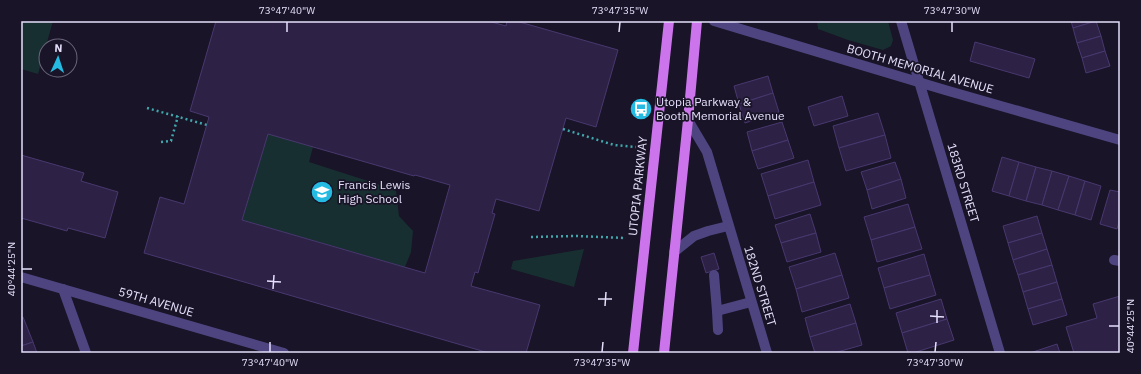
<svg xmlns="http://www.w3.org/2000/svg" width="1141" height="374" viewBox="0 0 1141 374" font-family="'IBM Plex Sans',sans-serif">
  <rect width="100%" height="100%" fill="#191427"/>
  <!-- green -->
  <g fill="#182f31">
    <path d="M21,21H53L38,74L21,69Z"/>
    <path d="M817,21H888L893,40L891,46L883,50L848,40L818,29Z"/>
    <path d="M268,134L313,147L309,162L396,190L399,216L413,231L411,252L405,267L242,220Z"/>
    <path d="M584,249L574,287L511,269L513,261Z"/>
  </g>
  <!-- building -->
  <g fill="#2d2246" stroke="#48386f" fill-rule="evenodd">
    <path d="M216,21H488L506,26L507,21H516L618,50L596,127L566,118L539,211L496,199L492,213L495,214L478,273L475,272L471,286L540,305L526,353H489L144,253L160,197L184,204L209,117L190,111ZM268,134L414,176L415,175L450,185L425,273L242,220Z"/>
    <path d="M1071,21H1096L1073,28Z"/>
    <path d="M1096,21L1101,36L1077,43L1073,28Z"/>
    <path d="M1101,36L1105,51L1082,58L1077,43Z"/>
    <path d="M975,42L1035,59L1029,78L970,61Z"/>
    <path d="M1105,51L1110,66L1086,73L1082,58Z"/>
    <path d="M768,76L773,93L739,104L734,86Z"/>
    <path d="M773,93L779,112L745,123L739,104Z"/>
    <path d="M842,96L848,116L814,126L808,107Z"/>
    <path d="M878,113L885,135L839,148L833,126Z"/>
    <path d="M782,122L788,140L752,151L747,132Z"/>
    <path d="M885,135L891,158L846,171L839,148Z"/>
    <path d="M788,140L794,158L758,169L752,151Z"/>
    <path d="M21,155L84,173L81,181L118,192L105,238L68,228L67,231L21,218Z"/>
    <path d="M1002,157L1019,162L1009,196L992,191Z"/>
    <path d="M808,160L814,182L768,196L761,174Z"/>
    <path d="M895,162L901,179L867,190L861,172Z"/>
    <path d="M1019,162L1036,167L1026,201L1009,196Z"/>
    <path d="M1036,167L1052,171L1042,205L1026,201Z"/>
    <path d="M1052,171L1069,176L1058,210L1042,205Z"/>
    <path d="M1069,176L1085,181L1075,215L1058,210Z"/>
    <path d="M901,179L906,198L872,209L867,190Z"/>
    <path d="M1085,181L1101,186L1091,220L1075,215Z"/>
    <path d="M814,182L821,205L775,219L768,196Z"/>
    <path d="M1110,190L1120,192V219L1117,229L1100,224Z"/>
    <path d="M908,204L915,227L871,240L864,217Z"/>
    <path d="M810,214L816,233L781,243L775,225Z"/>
    <path d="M1037,216L1042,233L1008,243L1003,226Z"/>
    <path d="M915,227L922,249L877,262L871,240Z"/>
    <path d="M816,233L821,252L787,262L781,243Z"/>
    <path d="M1042,233L1047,249L1013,260L1008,243Z"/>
    <path d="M1047,249L1052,265L1018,275L1013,260Z"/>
    <path d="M714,253L719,269L706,273L701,257Z"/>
    <path d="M835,253L842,275L796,289L789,267Z"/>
    <path d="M924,254L930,275L884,288L878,268Z"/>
    <path d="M1052,265L1057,282L1023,292L1018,275Z"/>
    <path d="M842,275L849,298L802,312L796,289Z"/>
    <path d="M930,275L936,295L890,309L884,288Z"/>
    <path d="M1057,282L1062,299L1028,309L1023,292Z"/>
    <path d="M1120,296V353H1074L1066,327L1097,318L1093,304Z"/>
    <path d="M941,299L947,319L902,333L896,313Z"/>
    <path d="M1062,299L1067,315L1033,325L1028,309Z"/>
    <path d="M850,304L856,323L810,337L805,318Z"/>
    <path d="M23,317L33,342L21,346V318Z"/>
    <path d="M947,319L954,340L913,353H908L902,333Z"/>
    <path d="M856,323L862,345L834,353H815L810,337Z"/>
    <path d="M33,342L37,353H21V346Z"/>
    <path d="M1057,344L1060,353H1030Z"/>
  </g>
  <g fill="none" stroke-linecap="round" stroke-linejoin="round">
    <!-- path -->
    <g stroke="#41a7ac" stroke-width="2.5" stroke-dasharray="2 3" stroke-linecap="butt">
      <path d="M147,108L207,125"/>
      <path d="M563,129L614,145L636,147"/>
      <path d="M161,142L171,141L178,116"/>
      <path d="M531,237L576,236L626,238"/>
    </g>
    <!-- minor -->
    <g stroke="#4e4580" stroke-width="10">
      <path d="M714,21L945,90L1120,140"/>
      <path d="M901,21L1000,353"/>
      <path d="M688,120L707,152L767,353"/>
      <path d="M674,252L694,236L708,231L728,226"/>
      <path d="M1114,260L1120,261"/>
      <path d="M714,275L717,311L751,302"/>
      <path d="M21,277L284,353"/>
      <path d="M63,289L86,353"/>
      <path d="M717,311L718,330"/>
    </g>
    <!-- major -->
    <g stroke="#cc74ec" stroke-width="10">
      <path d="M633,353L669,21"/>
      <path d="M664,353L688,120L697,21"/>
    </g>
  </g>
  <!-- ticks -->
  <path fill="none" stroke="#e5dffb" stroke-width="1.5" d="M287,32V22M619,32L620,22M952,32V22M22,269H32M267,281L281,282M273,289L274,275M598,299H612M605,306L606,292M930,316L944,317M937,323V310M1109,326H1119M270,352V342M602,352L603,342M935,352L936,342"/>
  <!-- icons -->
  <defs>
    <g id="bus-disc" transform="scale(1.15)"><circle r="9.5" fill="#24bae1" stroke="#191427"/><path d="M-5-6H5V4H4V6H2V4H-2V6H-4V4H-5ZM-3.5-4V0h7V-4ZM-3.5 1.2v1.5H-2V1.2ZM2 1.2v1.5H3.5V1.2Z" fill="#fff"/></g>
    <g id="school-disc" transform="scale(1.15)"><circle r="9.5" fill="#24bae1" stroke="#191427"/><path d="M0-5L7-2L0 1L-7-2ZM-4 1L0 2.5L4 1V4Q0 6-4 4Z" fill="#fff"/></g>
  </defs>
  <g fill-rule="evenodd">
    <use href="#bus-disc" x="641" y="109"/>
    <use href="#school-disc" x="322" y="192"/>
  </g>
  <g text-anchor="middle" stroke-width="3.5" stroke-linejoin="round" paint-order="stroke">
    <!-- street labels -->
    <g font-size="12" fill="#e5dffb" stroke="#191427">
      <text transform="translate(920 69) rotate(16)" y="4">BOOTH MEMORIAL AVENUE</text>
      <text transform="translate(963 183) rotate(73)" y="4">183RD STREET</text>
      <text transform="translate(638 186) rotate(-84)" y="4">UTOPIA PARKWAY</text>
      <text transform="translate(760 286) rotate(73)" y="4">182ND STREET</text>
      <text transform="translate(156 302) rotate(16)" y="4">59TH AVENUE</text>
    </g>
    <!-- poi labels -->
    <g font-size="12" fill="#e5dffb" stroke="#191427" text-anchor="start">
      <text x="656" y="106">Utopia Parkway &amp;<tspan x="656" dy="14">Booth Memorial Avenue</tspan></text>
      <text x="338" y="189">Francis Lewis<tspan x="338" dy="14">High School</tspan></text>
    </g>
  </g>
  <!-- border -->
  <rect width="1141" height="374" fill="none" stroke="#191427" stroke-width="44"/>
  <!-- north arrow -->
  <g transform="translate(58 58) rotate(3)"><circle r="19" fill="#191427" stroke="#6b657c"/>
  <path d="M0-3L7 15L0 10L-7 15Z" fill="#24bae1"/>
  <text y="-6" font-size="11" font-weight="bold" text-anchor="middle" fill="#e5dffb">N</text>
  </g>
  <rect x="22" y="22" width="1097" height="330" fill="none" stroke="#e5dffb" stroke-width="1.5"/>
  <g font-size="10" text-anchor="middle" fill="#e5dffb">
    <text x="287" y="14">73°47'40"W</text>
    <text x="620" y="14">73°47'35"W</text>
    <text x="952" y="14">73°47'30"W</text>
    <text transform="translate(11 269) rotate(-90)" y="4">40°44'25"N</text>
    <text transform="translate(1130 326) rotate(-90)" y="4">40°44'25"N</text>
    <text x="270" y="366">73°47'40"W</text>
    <text x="602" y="366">73°47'35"W</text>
    <text x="935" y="366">73°47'30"W</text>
  </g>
</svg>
